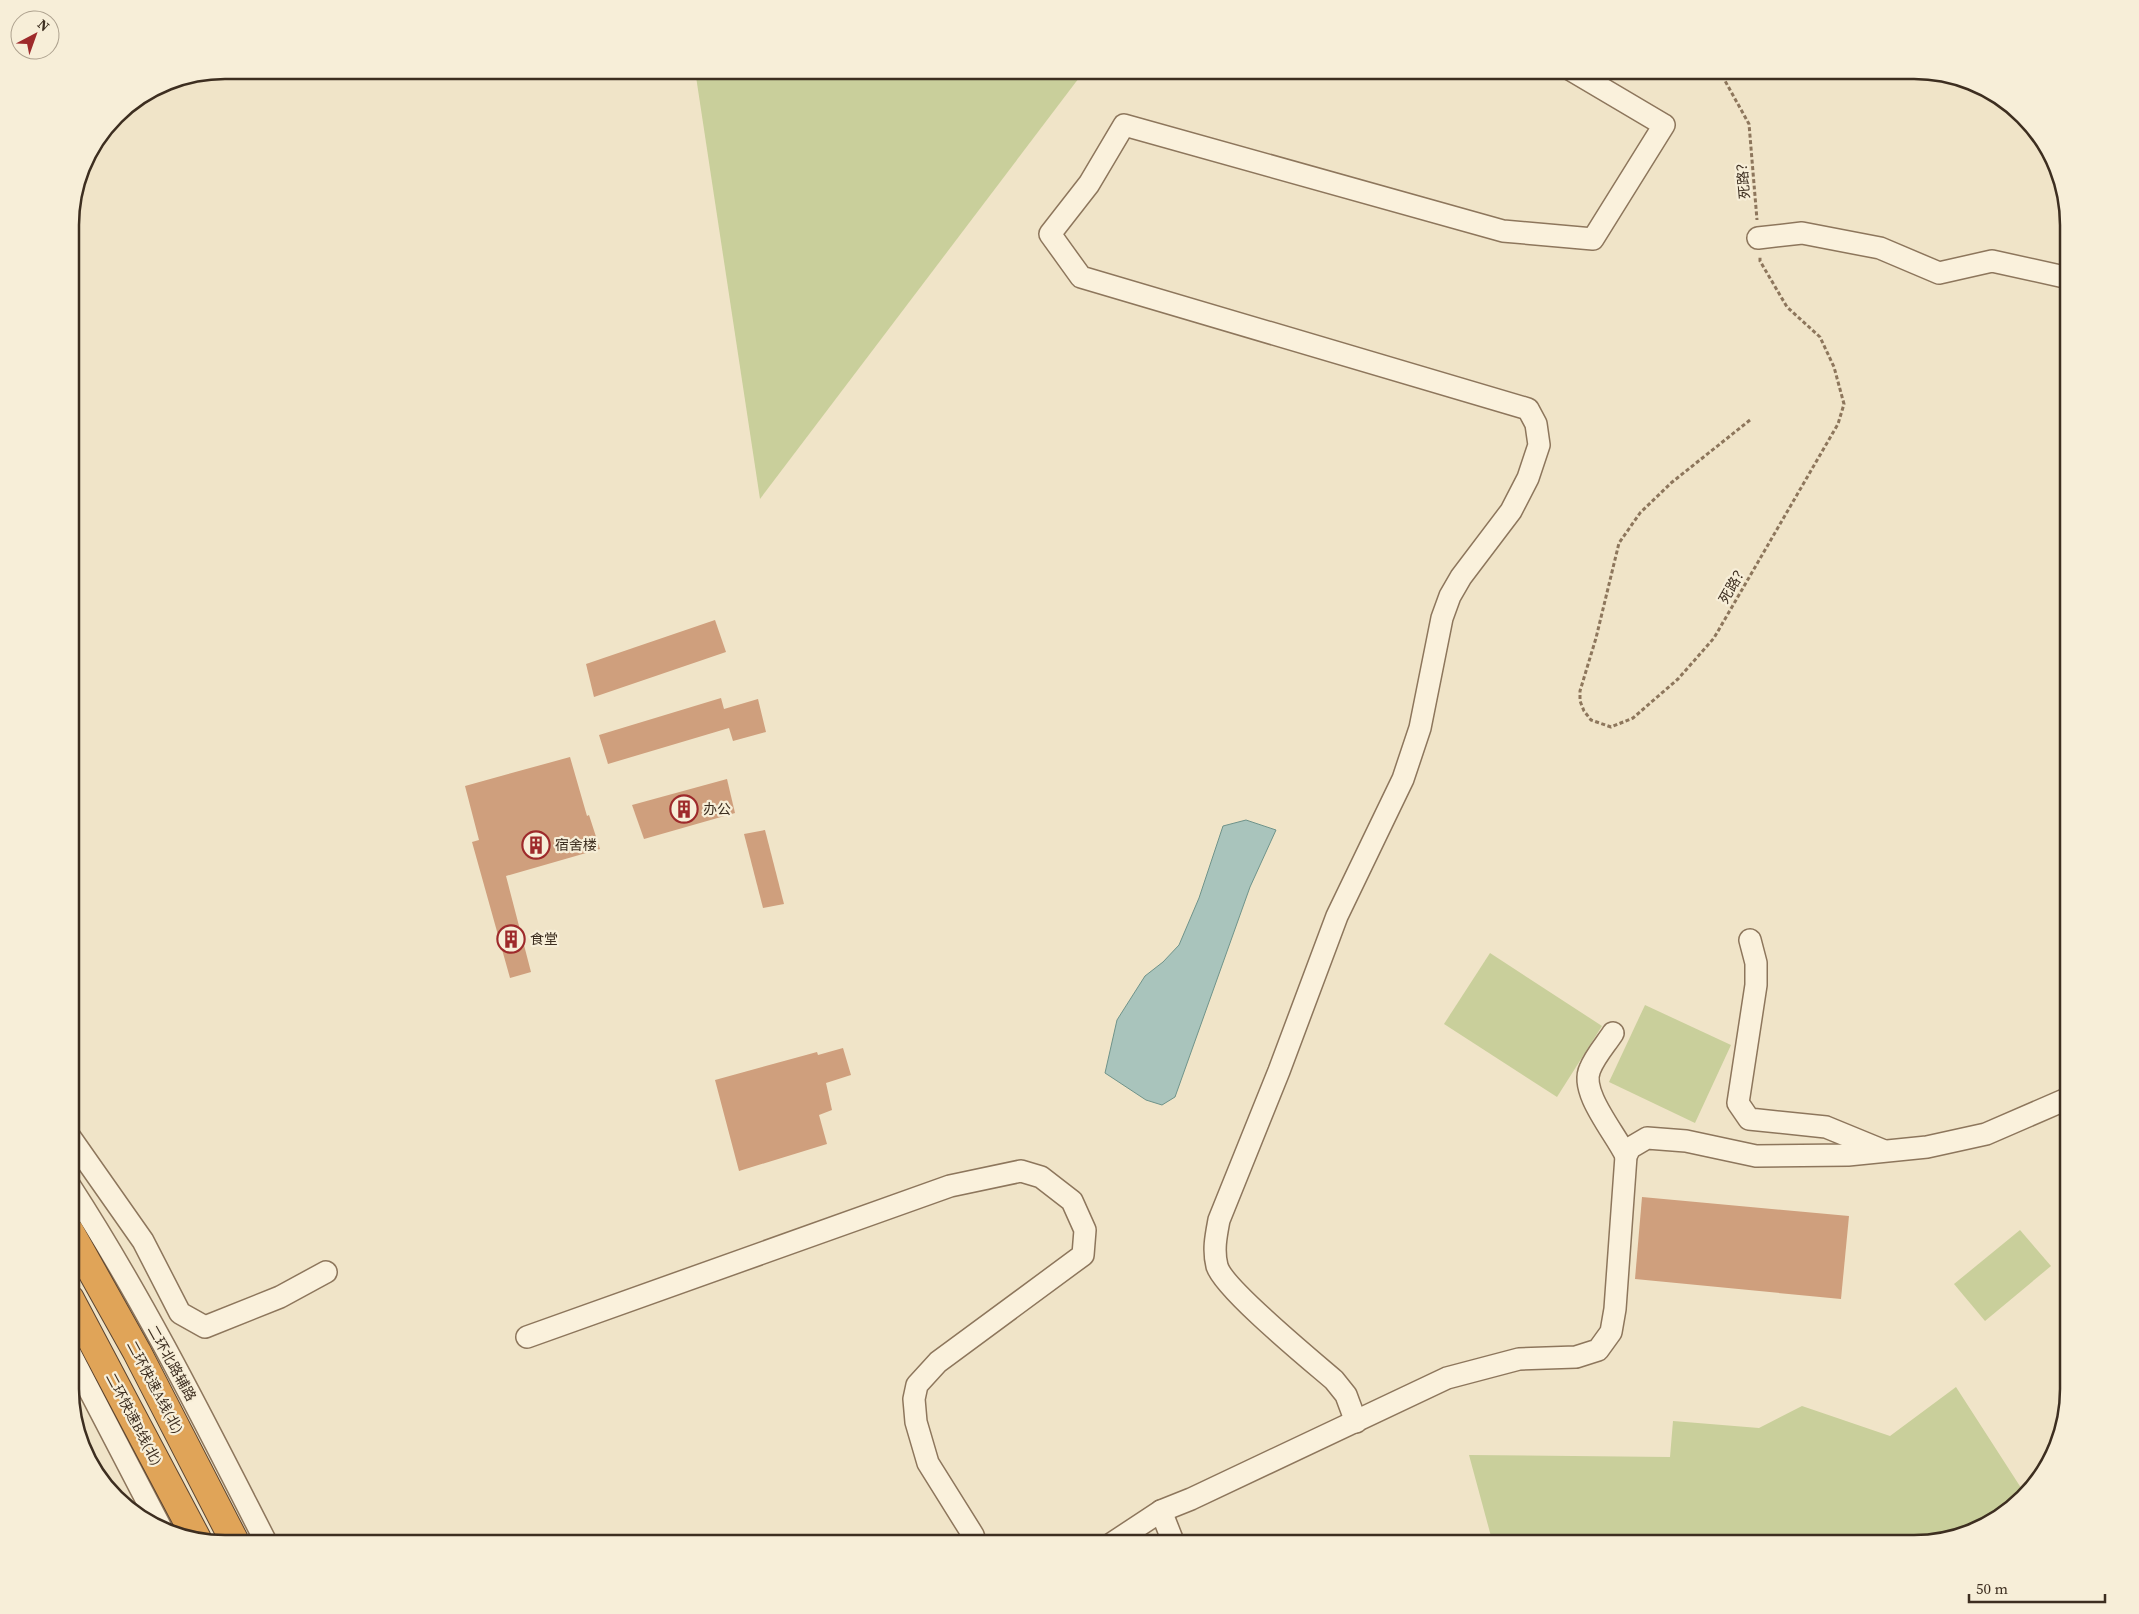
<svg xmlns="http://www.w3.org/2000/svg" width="2139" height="1614" viewBox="0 0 2139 1614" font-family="'Source Serif 4','Noto Sans SC',serif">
  <rect width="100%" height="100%" fill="#f0e4c8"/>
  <!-- green -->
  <g fill="#c9cf9b">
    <path d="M695,70H1085L760,499Z"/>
    <path d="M1490,953L1602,1026L1557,1097L1444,1024Z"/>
    <path d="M1645,1005L1731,1045L1695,1123L1609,1082Z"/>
    <path d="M2020,1230L2051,1266L1985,1321L1954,1284Z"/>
    <path d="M1956,1387L2025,1494L1983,1528L1915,1544H1581L1492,1540L1469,1455L1670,1457L1673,1421L1759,1428L1802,1406L1890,1436Z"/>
  </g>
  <!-- water -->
  <path fill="#a9c4bc" stroke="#6f938a" d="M1246,820L1276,830L1250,887L1175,1097L1162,1105L1146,1100L1105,1073L1117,1020L1145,976L1163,962L1179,945L1199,898L1223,826Z"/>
  <!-- building -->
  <g fill="#cf9f7d">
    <path d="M715,620L726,652L594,697L586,664Z"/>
    <path d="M721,698L724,709L758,699L766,732L733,741L729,728L608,764L599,735Z"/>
    <path d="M570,757L587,816L589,815L600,849L506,876L531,972L510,978L472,842L479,840L465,786Z"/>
    <path d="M727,779L735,813L644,839L632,805Z"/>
    <path d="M765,830L784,904L763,908L744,834Z"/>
    <path d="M843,1048L851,1075L826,1083L832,1110L819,1115L827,1144L739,1171L715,1080L817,1052L818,1055Z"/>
    <path d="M1642,1197L1849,1216L1841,1299L1635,1279Z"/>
  </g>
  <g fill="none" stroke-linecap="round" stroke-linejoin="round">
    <!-- minor casing -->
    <g stroke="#8d765c" stroke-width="24">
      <g id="minor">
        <path d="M1758,238L1802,233L1880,248L1939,273L1992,261L2069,278"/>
        <path d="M1750,940L1756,963V985L1738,1103L1749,1119L1826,1127L1882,1150"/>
        <path d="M1613,1033C1606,1044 1595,1056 1590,1069C1579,1092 1616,1134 1626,1156"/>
        <path d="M70,1137L143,1241L180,1313L205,1327L280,1297L326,1272"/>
        <path d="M70,1186C144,1300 205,1423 267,1544"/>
        <path d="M527,1337L950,1186L1021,1171L1041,1177L1072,1201L1085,1230L1083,1255L938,1362L917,1385L914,1399L916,1422L928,1463L973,1535L976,1544"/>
        <path d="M70,1353L161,1528"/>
        <path d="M1356,1422L1346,1395L1334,1380C1312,1361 1223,1288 1217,1266C1213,1250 1216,1236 1219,1220L1279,1071L1337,916L1403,779L1420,728L1442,618L1450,596L1461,577L1511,511L1528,478L1539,445L1536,424L1528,409L1081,277L1050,234L1089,184L1124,125L1503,231L1593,239L1664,125L1571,70"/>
        <path d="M1161,1511L1174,1544"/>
        <path d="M1111,1544L1161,1511L1191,1499L1447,1378L1519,1359L1576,1357L1598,1350L1611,1332L1615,1309L1626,1156L1630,1148L1647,1138L1686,1141L1756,1156L1848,1155L1927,1147L1986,1134L2069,1098"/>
      </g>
    </g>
    <!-- highway casing -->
    <g stroke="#5b4430" stroke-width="30">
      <g id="highway">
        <path d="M70,1232L137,1352L236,1544"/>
        <path d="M70,1299L197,1539"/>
      </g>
    </g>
    <!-- path -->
    <g stroke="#8d765c" stroke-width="3" stroke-dasharray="4 2.5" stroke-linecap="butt">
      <path d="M1719,70L1749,124L1757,220"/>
      <path d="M1750,420L1671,483L1640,513L1619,543L1596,638L1580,691V701L1584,711L1591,720L1611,727L1633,718L1678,679L1714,638L1838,424L1844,404L1834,367L1820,337L1787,307L1760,261V256"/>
    </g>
    <!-- minor -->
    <use href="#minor" stroke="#faf1dc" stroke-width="21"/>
    <!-- highway -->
    <use href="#highway" stroke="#e0a458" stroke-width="28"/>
  </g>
  <!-- icons -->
  <defs>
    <g id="building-ring" transform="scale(1.4375)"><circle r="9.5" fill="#f7eed8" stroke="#9e2a2b" stroke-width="1.5"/><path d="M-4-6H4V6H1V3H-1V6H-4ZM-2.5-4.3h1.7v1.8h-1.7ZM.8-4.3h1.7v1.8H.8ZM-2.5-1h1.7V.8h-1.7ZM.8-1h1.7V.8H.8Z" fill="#9e2a2b"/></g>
  </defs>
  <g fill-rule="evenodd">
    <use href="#building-ring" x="684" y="809"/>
    <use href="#building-ring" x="536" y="845"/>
    <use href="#building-ring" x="511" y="939"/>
  </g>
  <g text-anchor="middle" stroke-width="4.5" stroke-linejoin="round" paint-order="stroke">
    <!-- street labels -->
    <g font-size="14" fill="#3d2e20" stroke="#f7eed8">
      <text transform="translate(1743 178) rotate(-95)" y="5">死路？</text>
      <text transform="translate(1733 584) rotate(-60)" y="5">死路？</text>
      <text transform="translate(172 1363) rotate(61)" y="5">二环北路辅路</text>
      <text transform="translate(155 1387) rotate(62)" y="5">二环快速A线(北)</text>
      <text transform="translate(134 1419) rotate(62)" y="5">二环快速B线(北)</text>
    </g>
    <!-- poi labels -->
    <g font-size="14" fill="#3d2e20" stroke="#f7eed8" text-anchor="start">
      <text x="703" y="814">办公</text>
      <text x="555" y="850">宿舍楼</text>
      <text x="530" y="944">食堂</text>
    </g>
  </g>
  <!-- crop -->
  <path d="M0 0H2139V1614H0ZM225 79H1914A146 146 0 0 1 2060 225V1389A146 146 0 0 1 1914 1535H225A146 146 0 0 1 79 1389V225A146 146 0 0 1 225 79Z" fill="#f7eed8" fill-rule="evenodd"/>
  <path fill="none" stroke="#3d2e20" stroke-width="2.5" d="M225 79H1914A146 146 0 0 1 2060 225V1389A146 146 0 0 1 1914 1535H225A146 146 0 0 1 79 1389V225A146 146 0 0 1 225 79Z"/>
  <!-- north arrow -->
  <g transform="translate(35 35) rotate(41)"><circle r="24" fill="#f7eed8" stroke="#ada18e"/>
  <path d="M0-4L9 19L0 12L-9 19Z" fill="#9e2a2b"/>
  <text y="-8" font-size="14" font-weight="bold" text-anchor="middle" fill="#3d2e20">N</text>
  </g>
  <!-- scale -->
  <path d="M1969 1594v8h136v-8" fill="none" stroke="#3d2e20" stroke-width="2.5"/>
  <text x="1976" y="1594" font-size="15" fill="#3d2e20" stroke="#f7eed8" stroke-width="4" paint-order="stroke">50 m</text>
</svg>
